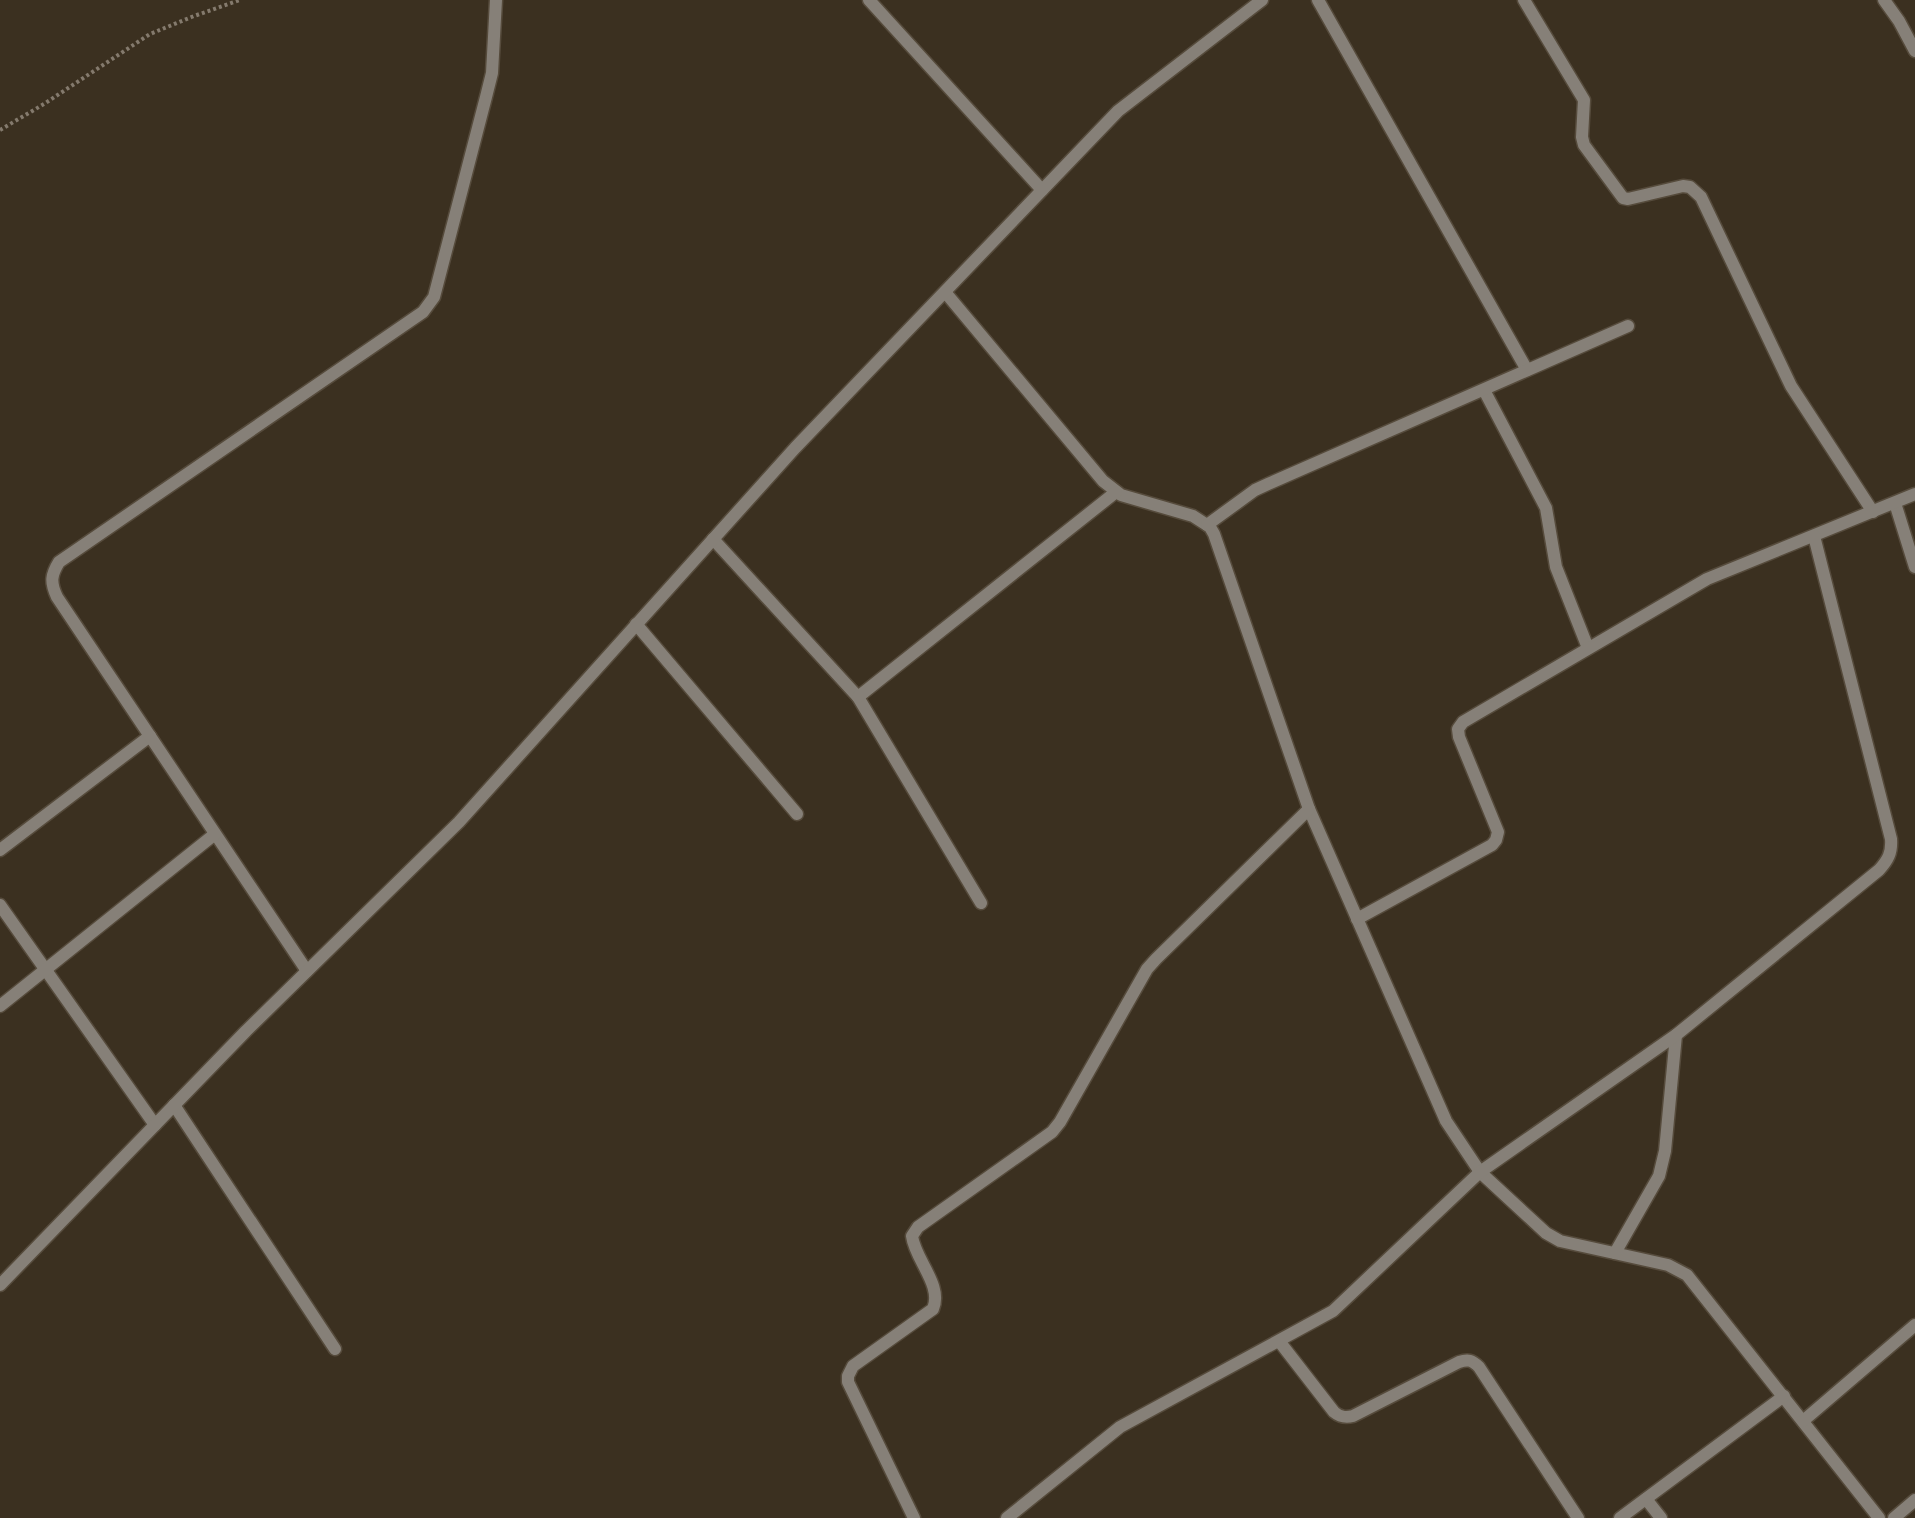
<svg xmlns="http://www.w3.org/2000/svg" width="1915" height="1518" viewBox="0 0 1915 1518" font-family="'Noto Sans',sans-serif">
  <rect width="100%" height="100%" fill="#3b3020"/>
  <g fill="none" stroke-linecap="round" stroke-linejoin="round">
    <!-- minor casing -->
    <g stroke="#564b3c" stroke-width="15">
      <g id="minor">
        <path d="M869,0L1042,190"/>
        <path d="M1318,0L1527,370"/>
        <path d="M1524,0L1584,100L1582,137L1584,145L1623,198L1628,199L1683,186L1690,187L1701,197L1791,386L1873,512"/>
        <path d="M1884,0L1899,21L1915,51"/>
        <path d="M945,292L1103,481L1121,495L1193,516L1210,527L1214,534L1309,809L1446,1121L1480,1172L1546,1233L1560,1241L1668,1265L1687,1275L1879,1518"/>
        <path d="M1484,390L1546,508L1556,567L1588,648"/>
        <path d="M1895,503L1915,567"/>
        <path d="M1207,525L1255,490L1268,484L1628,326"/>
        <path d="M713,539L858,697L981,903"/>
        <path d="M636,624L797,814"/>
        <path d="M858,697L1116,492"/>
        <path d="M0,850L150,736"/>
        <path d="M0,905L155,1125"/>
        <path d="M1357,919L1492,845L1496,840L1498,832L1459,737L1458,729L1463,722L1707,579L1915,494"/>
        <path d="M307,971L57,597C50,582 51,575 59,562L423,312L434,297L486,97L492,73L496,0"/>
        <path d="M0,1006L215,834"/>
        <path d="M174,1105L335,1349"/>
        <path d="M1615,1253L1659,1176L1665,1151L1676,1035"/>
        <path d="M1279,1341L1334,1412C1340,1417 1345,1418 1353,1416L1459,1362C1468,1359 1472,1360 1479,1367L1578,1518"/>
        <path d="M1803,1421L1915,1325"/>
        <path d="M1646,1499L1661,1518"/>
        <path d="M914,1518L848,1382V1376L853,1366L933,1309C943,1285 915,1260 912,1236L918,1227L1052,1132L1060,1122L1147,969L1156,959L1309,809"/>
        <path d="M1007,1518L1120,1427L1333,1311L1480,1172L1676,1035L1879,870C1888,860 1892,853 1891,839L1814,536"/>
        <path d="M1620,1518L1784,1396"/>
        <path d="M1894,1518L1915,1500"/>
      </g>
    </g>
    <!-- tertiary casing -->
    <g stroke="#564b3c" stroke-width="15">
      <path id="tertiary" d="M0,1285L246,1031L459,822L795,448L1118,111L1262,0"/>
    </g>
    <!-- path -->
    <path stroke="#847a6d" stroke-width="4" stroke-dasharray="3 3" stroke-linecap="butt" d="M0,130L44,104L150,34L194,16L240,0"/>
    <!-- minor -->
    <use href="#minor" stroke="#868078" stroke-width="12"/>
    <!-- tertiary -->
    <use href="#tertiary" stroke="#868078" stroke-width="12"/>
  </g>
</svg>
